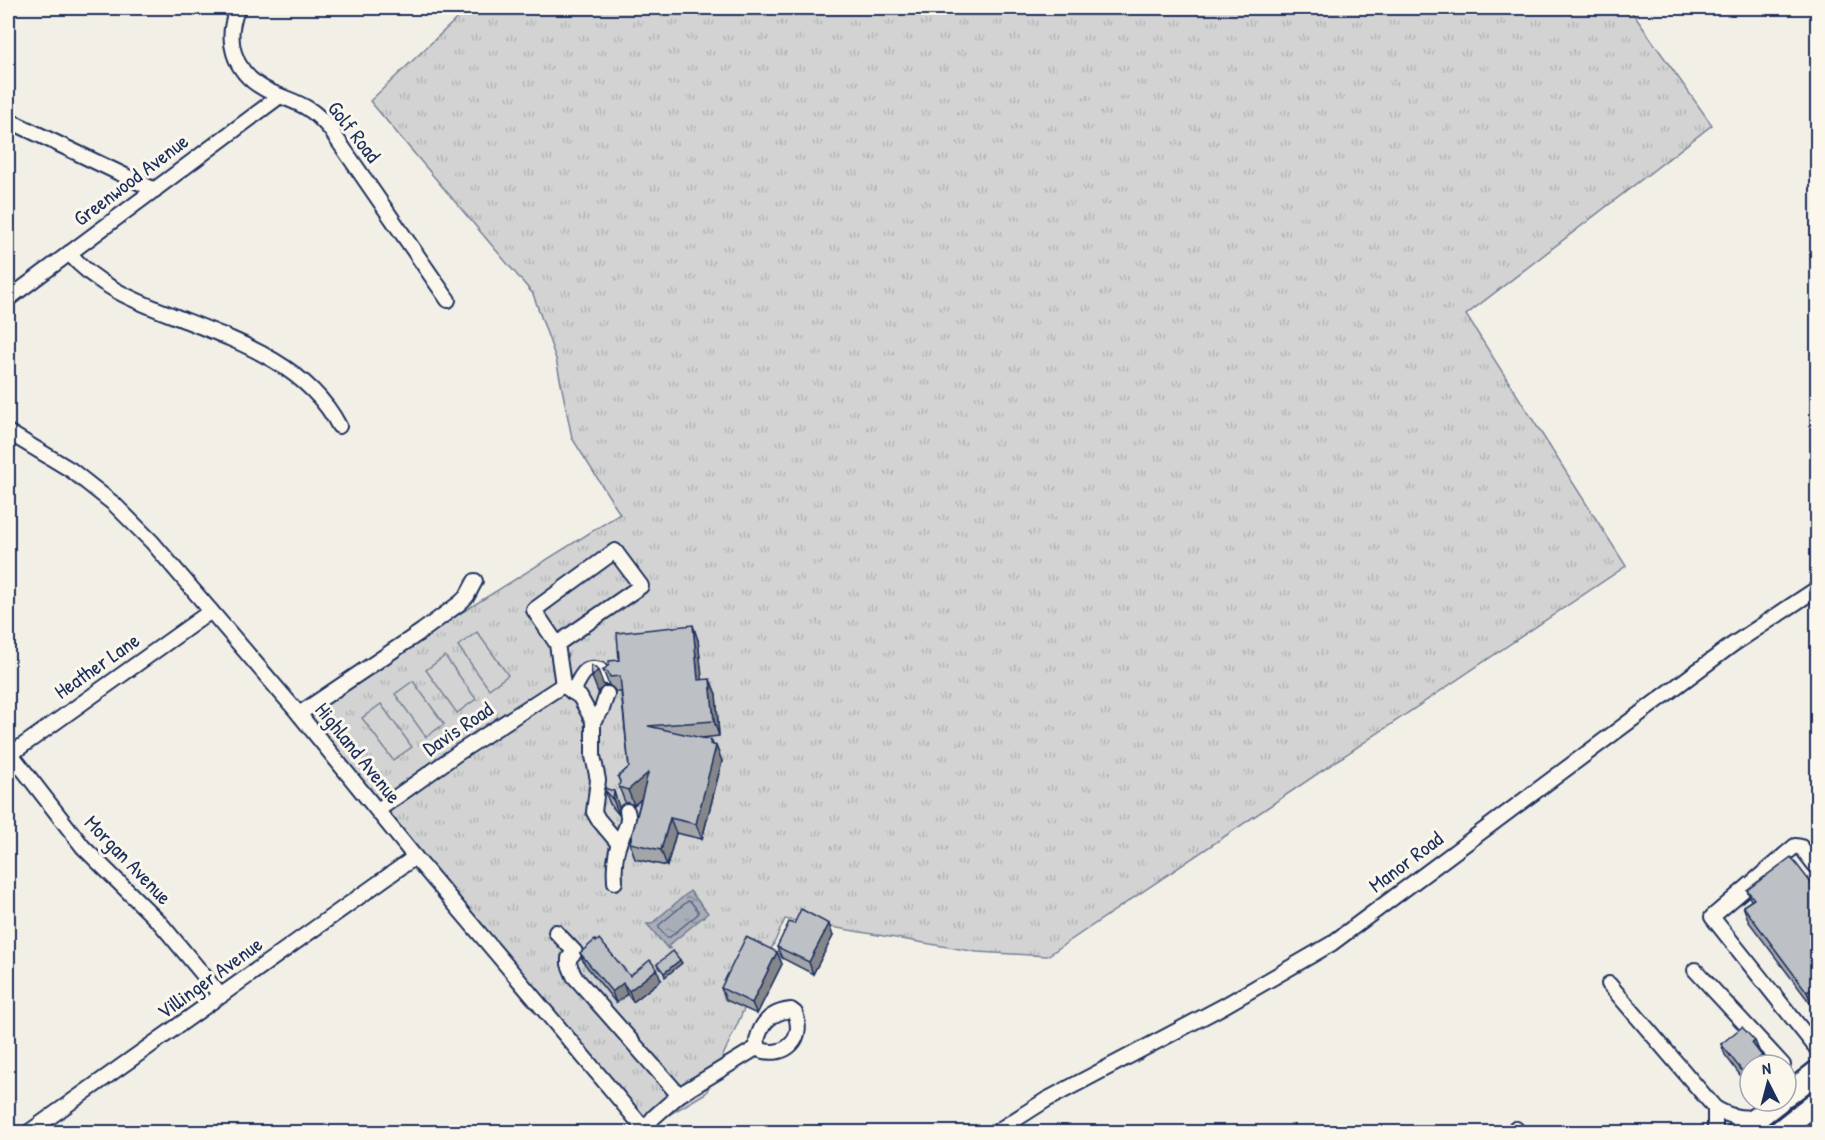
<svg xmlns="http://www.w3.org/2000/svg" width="1825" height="1140" viewBox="0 0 1825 1140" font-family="'Patrick Hand',sans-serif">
  <defs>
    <pattern id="grass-tufts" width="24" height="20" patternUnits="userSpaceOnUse" patternTransform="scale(1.5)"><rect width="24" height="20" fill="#d2d3d2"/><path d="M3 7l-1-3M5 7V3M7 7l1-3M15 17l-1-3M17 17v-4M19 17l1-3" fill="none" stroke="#b4b5b7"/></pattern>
    <pattern id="water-ripples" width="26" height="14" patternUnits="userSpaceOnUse" patternTransform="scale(1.5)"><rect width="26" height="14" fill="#a9adb7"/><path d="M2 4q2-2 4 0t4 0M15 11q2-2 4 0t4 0" fill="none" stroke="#898d98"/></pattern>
  </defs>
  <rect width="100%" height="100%" fill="#f2efe6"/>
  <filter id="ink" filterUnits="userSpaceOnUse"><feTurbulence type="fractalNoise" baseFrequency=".0167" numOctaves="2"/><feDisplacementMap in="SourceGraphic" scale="12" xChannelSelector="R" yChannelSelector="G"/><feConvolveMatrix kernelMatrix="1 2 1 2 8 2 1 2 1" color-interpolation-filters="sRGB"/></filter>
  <g filter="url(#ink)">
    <!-- grass -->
    <path fill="url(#grass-tufts)" stroke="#768198" stroke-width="1.5" d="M468,8H1629L1712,125L1466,315L1626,566L1047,956L977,952L785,919L706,1093L645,1129L299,714L620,514L572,438L556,359L533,294L370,101Z"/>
    <!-- green -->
    <g fill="#d2d3d2" stroke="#768198" stroke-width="1.5">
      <path d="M477,632L508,675L489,689L458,646Z"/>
      <path d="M445,656L476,699L457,713L426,670Z"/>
      <path d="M413,681L444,724L426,737L395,694Z"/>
      <path d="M381,704L412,747L393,760L362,718Z"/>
    </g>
    <!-- water -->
    <path fill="url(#water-ripples)" stroke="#707b93" stroke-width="1.5" d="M690,891L708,913L668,946L670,948L668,949L647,924H651Z"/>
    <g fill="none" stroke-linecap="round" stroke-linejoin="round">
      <!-- shore -->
      <path stroke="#546182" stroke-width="1.5" d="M688,901L691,902L698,911V914L670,937H666L659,928V925Z"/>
      <!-- minor-tunnel -->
      <path stroke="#c7c9cb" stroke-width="14" stroke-dasharray="14 7" stroke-linecap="butt" d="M617,798L627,811"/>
      <!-- minor casing -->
      <g stroke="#1b2f5e" stroke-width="18">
        <g id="minor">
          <path d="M238,8C224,38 233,71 263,88C278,97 296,100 310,110C318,115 324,122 330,129L448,300"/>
          <path d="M8,120L155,190"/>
          <path d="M69,253C97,286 135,301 174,316C235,340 307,364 339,426"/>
          <path d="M8,299L280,96"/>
          <path d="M8,432L71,470L114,504L152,542L299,714L415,857L647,1132"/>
          <path d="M557,644L641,586L615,551L534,610L557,644L563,685L580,697L593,721"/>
          <path d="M572,692C581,680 582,664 600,670L606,677"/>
          <path d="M607,694L602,709L593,721V756L598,780L594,812L598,819L619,844"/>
          <path d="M299,714L422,631L460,603L467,596L475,581"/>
          <path d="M8,750L83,847L161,924L221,996"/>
          <path d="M8,756L211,611"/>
          <path d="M378,810L458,753L563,685"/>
          <path d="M1818,869L1801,847L1795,846L1712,917L1818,1050"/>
          <path d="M615,882C614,869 615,855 619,843C623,832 631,823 627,811"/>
          <path d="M556,932L575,952L569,958V964L574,976L679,1095L654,1117L642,1132"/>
          <path d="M1695,970L1783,1065"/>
          <path d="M1609,984L1715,1108C1730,1117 1740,1118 1757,1118"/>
          <path d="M791,1010L795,1013C805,1038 787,1058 760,1050L757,1041C761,1022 772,1012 791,1010Z"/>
          <path d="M679,1095L758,1047"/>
          <path d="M29,1132L415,857"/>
          <path d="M996,1132L1046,1100L1222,1007L1331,944L1732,645L1818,588"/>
          <path d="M1511,1132L1516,1129L1519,1132"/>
          <path d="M1715,1132V1108"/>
        </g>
      </g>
      <!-- highway casing -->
      <g stroke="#1b2f5e" stroke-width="26">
        <g id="highway">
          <path d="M1786,1096L1818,1071"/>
          <path d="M1739,1132L1779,1101"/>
          <path d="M1779,1132L1818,1101"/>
        </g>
      </g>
      <!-- minor -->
      <use href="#minor" stroke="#fbf7ec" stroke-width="14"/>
      <!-- highway -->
      <use href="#highway" stroke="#fbf7ec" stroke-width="21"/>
    </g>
    <!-- wall -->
    <g fill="#a3a5a9" stroke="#1b2f5e" stroke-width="1.5">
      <path d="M698,640L702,680L716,694L719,736L701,738L711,740L713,745L716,746L722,761L702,839L676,833L667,866L635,859L630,843L641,799L634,805L625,802L619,787L620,782L618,777L629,767L621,692H616L613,688L609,685L603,670L619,660Z"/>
      <path d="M604,789L619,807V815L610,804Z"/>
      <path d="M1747,890L1818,892L1813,1007L1749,922L1743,906L1751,901Z"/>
      <path d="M794,924L833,936L813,974L782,958L777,947Z"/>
      <path d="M777,952L782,964L757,1014L726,1000L721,988Z"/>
      <path d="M580,953L630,976L661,980L633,1002L627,994L616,1003L584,963Z"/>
      <path d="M1755,1041L1765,1065H1750V1080L1746,1083L1725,1055L1721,1044Z"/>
    </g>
    <!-- shaded-wall -->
    <g fill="#848689" stroke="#1b2f5e" stroke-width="1.5">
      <path d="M693,625L698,640L704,695L698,680Z"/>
      <path d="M598,670L604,686L598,692L592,677Z"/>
      <path d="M710,679L716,694L719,736L714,721Z"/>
      <path d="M711,740L715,751L716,746L722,761L702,839L696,824Z"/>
      <path d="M648,773L654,788L634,805L628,790Z"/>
      <path d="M614,791L619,807V815L613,799Z"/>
      <path d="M670,818L676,833L667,866L661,850Z"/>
      <path d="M829,924L833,936L813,974L809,962Z"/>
      <path d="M777,952L782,964L757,1014L752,1003Z"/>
      <path d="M680,960L682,963L665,977L664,973Z"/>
      <path d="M657,969L661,980L633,1002L629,991Z"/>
      <path d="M623,983L627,994L616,1003L612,992Z"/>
      <path d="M1818,984V1004L1813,1007L1807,992Z"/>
      <path d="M1755,1041L1760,1053L1752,1043Z"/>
      <path d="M1762,1056L1765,1065H1750Z"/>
      <path d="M1750,1065V1080L1746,1083L1742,1071Z"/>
    </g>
    <!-- building -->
    <g fill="#bdc0c4" stroke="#1b2f5e" stroke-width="1.5">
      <path d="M693,625L698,680L710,679L714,721L648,726L711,740L710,744L716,746L696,824L670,818L661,850L630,843L648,773L628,790L619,787L620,781L618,777L629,767L620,676L610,677L608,672L603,670L609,665V661L619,660L617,633Z"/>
      <path d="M591,665L598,670L592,677Z"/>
      <path d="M604,788L614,791L613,799L604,789Z"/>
      <path d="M1791,857L1818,892V984L1807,992L1743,906L1754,899L1747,890Z"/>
      <path d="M801,909L829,924L809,962L777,947L789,922L794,924Z"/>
      <path d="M746,937L777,952L752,1003L721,988Z"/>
      <path d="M599,939L630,976L650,960L657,969L629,991L623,983L612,992L580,953L595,940L596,942Z"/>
      <path d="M673,951L680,960L664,973L657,964Z"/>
      <path d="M1742,1027L1755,1041L1752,1043L1762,1056L1742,1071L1721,1044Z"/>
    </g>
  </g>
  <g text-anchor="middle" stroke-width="6" stroke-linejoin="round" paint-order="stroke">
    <!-- street labels -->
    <g font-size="21" fill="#1b2f5e" stroke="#fbf7ec">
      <text transform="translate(354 132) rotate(52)" y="7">Golf Road</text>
      <text transform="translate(131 180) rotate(-37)" y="7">Greenwood Avenue</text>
      <text transform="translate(97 666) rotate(-35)" y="7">Heather Lane</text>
      <text transform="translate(458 729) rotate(-34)" y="7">Davis Road</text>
      <text transform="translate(358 753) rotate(51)" y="7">Highland Avenue</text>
      <text transform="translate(128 860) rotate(46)" y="7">Morgan Avenue</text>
      <text transform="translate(1406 862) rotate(-37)" y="7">Manor Road</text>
      <text transform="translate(210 978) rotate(-36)" y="7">Villinger Avenue</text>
    </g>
  </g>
  <!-- margin -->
  <rect width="1825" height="1140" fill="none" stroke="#fbf7ec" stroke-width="30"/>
  <rect x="15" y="15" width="1795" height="1110" fill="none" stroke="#1b2f5e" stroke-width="2" filter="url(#ink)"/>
  <!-- north arrow -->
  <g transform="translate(1768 1083) rotate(354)"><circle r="28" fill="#fbf7ec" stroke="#a1a7b3" stroke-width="1.5"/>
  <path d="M0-4.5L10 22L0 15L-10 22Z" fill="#1b2f5e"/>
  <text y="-9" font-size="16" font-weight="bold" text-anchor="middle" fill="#1b2f5e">N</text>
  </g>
</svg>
